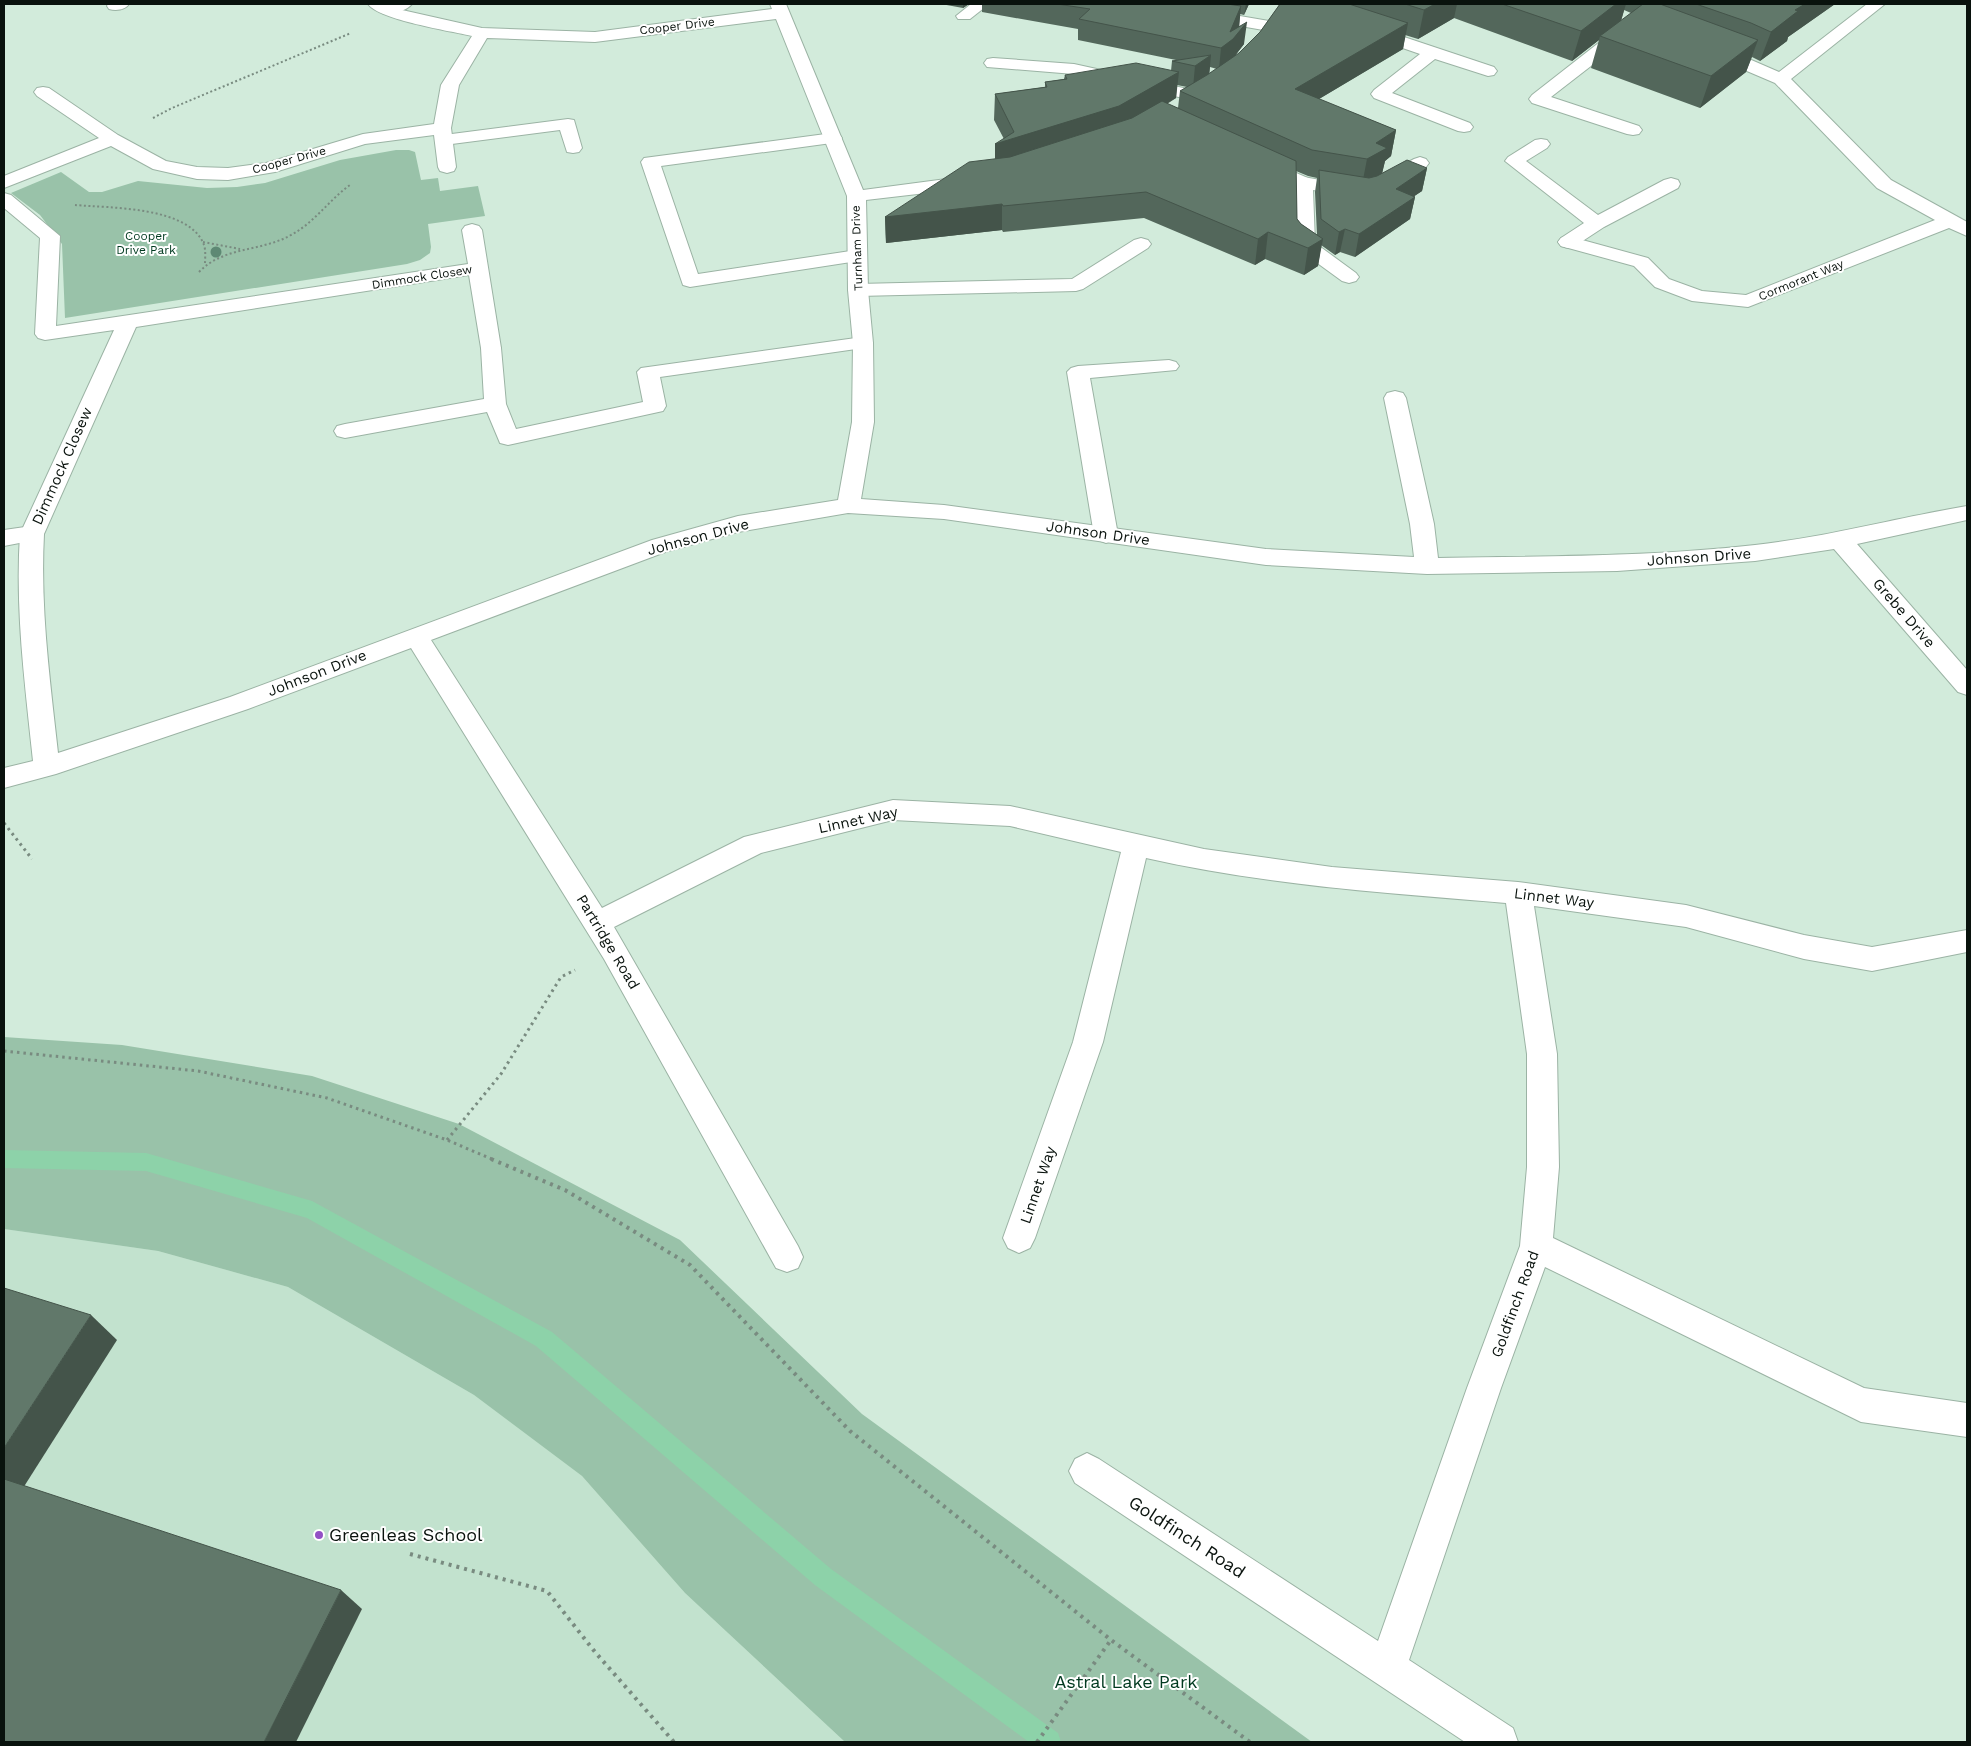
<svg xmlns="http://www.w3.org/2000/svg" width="1971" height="1746" viewBox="0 0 1971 1746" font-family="'Work Sans',sans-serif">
  <rect width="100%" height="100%" fill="#d2ebdb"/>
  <!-- built -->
  <path fill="#c2e2ce" d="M4,1229L158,1251L288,1287L474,1395L582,1476L685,1593L845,1742H4Z"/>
  <!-- green -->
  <g fill="#99c2a9">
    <path d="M396,150H409L415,152L421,180L438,178L440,191L478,186L485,216L428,224L431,247L430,253L420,260L407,264L65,318L62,244L40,215L11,193L61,172L89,192H102L138,181L207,188L237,187L265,183L340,160Z"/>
    <path d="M4,1037L122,1045L312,1076L459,1124L680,1240L862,1414L1312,1742H845L685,1593L582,1476L474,1395L288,1287L158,1251L4,1229Z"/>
  </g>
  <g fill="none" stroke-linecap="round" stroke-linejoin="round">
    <!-- stream -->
    <path fill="#8dd2a9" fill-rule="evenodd" d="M4,1150L146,1153L312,1201L552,1332L831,1569L1058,1733L1061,1742H1029L815,1585L536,1346L307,1218L146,1171L4,1168Z"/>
    <!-- lane casing -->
    <g stroke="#9bb3a4" stroke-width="2">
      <g id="lane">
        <path d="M108,4H129C125,10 116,11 109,9L107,6Z"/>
        <path d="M390,4H412C406,11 391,16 382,13L380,10L382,7Z"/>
        <path d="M971,4H989L970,19H958L956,16Z"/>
        <path d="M1368,25L1494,67L1497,71L1494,75L1488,76L1435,59L1392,93L1470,123L1473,127L1470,131L1464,132L1458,131L1374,98L1371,94L1374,90L1420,54L1362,34L1360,30L1362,26Z"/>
        <path d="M1625,26L1631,27L1633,31L1631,35L1551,97L1639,126L1642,130L1639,134L1633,135L1627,134L1532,103L1529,99L1532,95L1619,27Z"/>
        <path d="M993,58L1074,64L1197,91L1203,92L1206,96L1203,100L1197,101L1074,74L987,67L984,63L987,59Z"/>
        <path d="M568,119L574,120L582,148L579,152L573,153L567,152L560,130L444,145L438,144L435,140L438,136L444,135Z"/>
        <path d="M833,133L839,134L842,138L839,142L661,166L698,274L857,250L864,252L867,256L864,260L690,287L683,285L641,162L644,158Z"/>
        <path d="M1541,139L1547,140L1550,144L1547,148L1526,161L1598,215L1664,180L1671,178L1678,180L1680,184L1678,188L1604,227L1575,246L1568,248L1561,246L1558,242L1561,238L1584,223L1505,161L1508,157L1535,140Z"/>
        <path d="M1420,157L1426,159L1429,163L1426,167L1372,197L1365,199L1313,190L1315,243L1356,273L1359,277L1356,281L1349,283L1342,281L1298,249L1295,245L1294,183L1296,179L1303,177L1362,187L1414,159Z"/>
        <path d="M1141,238L1148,240L1151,244L1148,248L1083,289L1076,291L858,296L851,294L848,290L851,286L858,284L1072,279L1134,240Z"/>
        <path d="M863,337L870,339L873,343L870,347L660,377L666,406L663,411L508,445L500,443L487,412L345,438L337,436L334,431L337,426L345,424L484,399L481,348L484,344L491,342L498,344L501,348L506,404L516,429L643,402L637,372L641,368Z"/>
        <path d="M1169,360L1176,362L1179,366L1176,370L1090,378L1118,535L1114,540L1106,543L1098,540L1094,535L1067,372L1071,368L1078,366Z"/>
        <path d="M32,526L40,529L44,534L40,539L4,546V530Z"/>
      </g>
    </g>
    <!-- street casing -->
    <g stroke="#9bb3a4" stroke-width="2">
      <g id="street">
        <path d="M368,4H389L402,10L482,28L595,32L772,9L770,4H786L863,190L969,176L976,178L978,182L976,186L969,188L866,200L868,290L873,343L874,422L861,499L944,505L1266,549L1414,557L1410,524L1384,398L1387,393L1395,391L1403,393L1406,398L1434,524L1438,558C1543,556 1650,557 1755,545C1827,537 1896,518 1967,506V520L1857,544L1967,670V695L1958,692L1834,549L1755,561L1617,571L1427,574L1266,565L944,519L848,513L738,532L668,551L431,640L602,908L744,837L893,800L1010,806L1204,849L1332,867L1518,882L1686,905L1804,935L1872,947L1967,930V952L1872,971L1804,959L1686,927L1534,906L1557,1054L1559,1167L1553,1238L1864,1388L1967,1403V1437L1861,1422L1545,1267L1501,1388L1409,1660L1513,1728L1518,1742H1465L1075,1483L1069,1471L1075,1459L1087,1453L1099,1459L1378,1641L1467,1388L1520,1246L1527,1167V1054L1506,903C1385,893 1265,885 1146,858L1103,1042L1035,1238L1030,1248L1019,1253L1008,1248L1003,1238L1073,1042L1121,852L1010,826L893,820L761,853L614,927L798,1246L803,1257L798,1268L787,1272L776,1268L604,959L411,648L248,709L56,774L4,788V768L33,761C25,685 15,610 20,534L114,330L45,340L38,338L35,334L40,238L4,208V193L11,195L60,236L56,326L468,264L462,230L465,226L472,224L479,226L482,230L501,348L498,352L491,354L484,352L481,348L469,275L136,327L44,534C40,608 50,680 58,753L230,697L652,540L738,516L838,500L852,422L853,343L848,290L847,196L776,19L595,42L487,38L459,85L451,128L456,167L454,171L447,173L440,171L438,167L434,135L365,144L275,172L228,180L197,179L153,169L111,146L4,188V176L99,138L37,96L34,92L37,88L43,87L49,88L118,135L166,161L197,167L228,168L266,163L363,134L434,124L441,85L472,36C451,31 379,20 368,4Z"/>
        <path d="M1135,4H1170L1269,21L1275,22L1277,26L1275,30L1269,31L1143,9L1137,7Z"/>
        <path d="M1867,4H1885L1791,79L1891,180L1967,222V236L1949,228L1748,307L1692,301L1655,287L1634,266L1561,246L1558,242L1561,238L1568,236L1575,238L1648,258L1669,279L1702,291L1746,295L1935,220L1877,188L1775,83L1707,54L1705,50L1707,46H1719L1779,72Z"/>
        <path d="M1264,159L1310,179L1312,183L1310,187L1303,189L1296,187L1257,169L1255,165L1257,161Z"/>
      </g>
    </g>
    <!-- path-far2 -->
    <g stroke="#798b80" stroke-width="2" stroke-dasharray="2 2.5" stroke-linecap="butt">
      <path d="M153,118L172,108L351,33"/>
      <path d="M75,205C108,208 190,206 204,245C206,251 205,258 205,264"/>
      <path d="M203,242L240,249"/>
      <path d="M199,272C224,246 261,252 291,235C314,223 329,200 350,185"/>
    </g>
    <!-- path-far1 -->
    <g stroke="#798b80" stroke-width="3" stroke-dasharray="2.5 4" stroke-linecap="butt">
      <path d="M4,823L32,859"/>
      <path d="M4,1051L198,1071L327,1098L447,1140L494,1160"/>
      <path d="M447,1140L501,1074L561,977L575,970"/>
    </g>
    <!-- path -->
    <g stroke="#798b80" stroke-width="4" stroke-dasharray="3 5" stroke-linecap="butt">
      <path d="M491,1159L565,1190L690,1265L850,1431L1111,1640L1250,1742"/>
      <path d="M410,1554L547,1591L595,1652L674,1742"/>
      <path d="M1037,1742L1111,1640"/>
    </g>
    <!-- lane -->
    <use href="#lane" fill="#fff" fill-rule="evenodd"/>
    <!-- street -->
    <use href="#street" fill="#fff" fill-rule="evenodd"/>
  </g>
  <!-- trees -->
  <circle fill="#5e8974" cx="216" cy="252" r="5.5"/>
  <!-- wall -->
  <g fill="#53675b" fill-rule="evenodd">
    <path d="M941,4H969L963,8Z"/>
    <path d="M982,4H1249L1244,15L1240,14L1239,27L1244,44L1234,57L1239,53L1260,32L1280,4H1835L1788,37L1787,41L1760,61L1752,57L1746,72L1700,108L1591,68L1599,40L1572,61L1454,18L1418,39L1405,35L1403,49L1319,99L1396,130L1391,156L1385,161L1382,173L1427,168L1422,191L1414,196L1415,197L1410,219L1355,257L1340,252L1335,255L1321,245L1318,266L1304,275L1265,259L1255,265L1144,218L1003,232L1002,230L886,243L885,217L995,159L1004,139L994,120L995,94L1045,87V82L1064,79L1065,75L1171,71L1172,61L1176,60L1078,40V29L982,12ZM1624,10L1631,13L1621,21ZM1210,67L1217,69L1209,74ZM1177,85L1187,87L1180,91L1178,108L1167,104L1176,98ZM1296,171L1308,176L1317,178L1315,192L1317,235L1301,224L1297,219Z"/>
  </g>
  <!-- shaded-wall -->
  <g fill="#44544a">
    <path d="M963,4H969L963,8Z"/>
    <path d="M1246,4H1249L1244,15Z"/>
    <path d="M1435,4H1457L1454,18L1418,39L1424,10Z"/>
    <path d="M1616,4H1626L1620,24L1600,36L1599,40L1572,61L1581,31Z"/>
    <path d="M1805,4H1835L1788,37L1787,41L1760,61L1771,32L1795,10Z"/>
    <path d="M1241,6L1239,28L1247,22L1244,44L1231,61L1219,69L1221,48Z"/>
    <path d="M1408,23L1403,49L1292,115L1295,89Z"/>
    <path d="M1758,40L1746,72L1700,108L1711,76Z"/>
    <path d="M1211,55L1209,77L1193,88L1195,66Z"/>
    <path d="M1179,72L1176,98L1117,132L995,171V144Z"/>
    <path d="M1396,130L1391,156L1385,161L1382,174L1362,185L1367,159L1376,143Z"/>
    <path d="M1427,168L1422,191L1391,212L1396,189Z"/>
    <path d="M1415,197L1410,219L1355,257L1359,234Z"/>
    <path d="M1002,204V230L886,243L885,217Z"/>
    <path d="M1345,229L1340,252L1335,255L1339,232Z"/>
    <path d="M1268,232L1265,259L1255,265L1258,239Z"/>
    <path d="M1323,239L1318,266L1304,275L1308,248Z"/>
    <path d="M91,1315L117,1340L18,1496L4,1486V1448Z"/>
    <path d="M341,1590L362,1609L296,1742H264Z"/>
  </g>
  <!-- building -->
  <g fill="#61786a" stroke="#44544a">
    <path d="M1057,4H1227L1241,6L1230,32L1247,22L1233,39L1221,48L1079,19L1090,9Z"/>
    <path d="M1280,4H1349L1408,23L1295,89L1396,130L1376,143L1387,148L1367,159L1312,150L1180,91L1207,75L1239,53L1260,32Z"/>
    <path d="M1405,4H1435L1424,10Z"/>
    <path d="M1502,4H1616L1581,31Z"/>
    <path d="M1643,4H1660L1758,40L1711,76L1600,36Z"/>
    <path d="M1696,4H1805L1795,10L1798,11L1771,32L1751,23Z"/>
    <path d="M1211,55L1195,66L1172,61Z"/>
    <path d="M1136,63L1179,72L1119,106L995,144L1014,132L995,94L1047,87L1045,82L1067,79L1065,75Z"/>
    <path d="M1162,101L1296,161L1297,219L1301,224L1323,239L1308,248L1268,232L1258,239L1146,192L1003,206L1002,204L885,217L969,162L1010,157L1132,118Z"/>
    <path d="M1407,160L1427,168L1396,189L1415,197L1359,234L1345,229L1339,232L1321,219L1319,170L1369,178L1377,176Z"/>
    <path d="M4,1288L91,1315L4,1448Z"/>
    <path d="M4,1479L341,1590L264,1742H4Z"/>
  </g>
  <!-- markers -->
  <circle fill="#9350c5" stroke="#fff" stroke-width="2" cx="319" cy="1535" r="5"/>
  <g text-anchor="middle" stroke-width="4" stroke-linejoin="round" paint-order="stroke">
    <!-- far-street labels -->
    <g font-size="12" fill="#09120d" stroke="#fff">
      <text transform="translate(677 26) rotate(-7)" y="4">Cooper Drive</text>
      <text transform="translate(289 160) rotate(-15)" y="4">Cooper Drive</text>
      <text transform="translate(857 248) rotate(-92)" y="4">Turnham Drive</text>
      <text transform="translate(422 277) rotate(-9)" y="4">Dimmock Closew</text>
      <text transform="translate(1801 280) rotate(-22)" y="4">Cormorant Way</text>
    </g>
    <!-- far-park labels -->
    <g font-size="12" fill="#00391f" stroke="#fff">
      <text x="146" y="240">Cooper<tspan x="146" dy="14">Drive Park</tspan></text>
    </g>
    <!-- street labels -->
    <g font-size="15" fill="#09120d" stroke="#fff">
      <text transform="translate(62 466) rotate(-66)" y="5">Dimmock Closew</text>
      <text transform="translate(1098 533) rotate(8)" y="5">Johnson Drive</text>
      <text transform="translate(698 537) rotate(-15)" y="5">Johnson Drive</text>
      <text transform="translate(1699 557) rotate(-4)" y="5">Johnson Drive</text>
      <text transform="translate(1904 613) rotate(49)" y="5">Grebe Drive</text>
      <text transform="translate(317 673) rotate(-21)" y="5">Johnson Drive</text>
      <text transform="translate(858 820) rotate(-12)" y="5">Linnet Way</text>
      <text transform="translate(1554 898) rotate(7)" y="5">Linnet Way</text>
      <text transform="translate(608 942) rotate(59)" y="5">Partridge Road</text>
      <text transform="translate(1038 1185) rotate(-71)" y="5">Linnet Way</text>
      <text transform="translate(1515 1304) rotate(-70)" y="5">Goldfinch Road</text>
    </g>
    <!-- near-poi labels -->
    <g font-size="18" fill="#09120d" stroke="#fff" text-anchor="start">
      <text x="329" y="1541">Greenleas School</text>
    </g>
    <!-- near-street labels -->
    <g font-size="18" fill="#09120d" stroke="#fff">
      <text transform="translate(1187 1537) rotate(33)" y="6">Goldfinch Road</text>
    </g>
    <!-- near-park labels -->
    <g font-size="18" fill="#00391f" stroke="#fff">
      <text x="1126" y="1688">Astral Lake Park</text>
    </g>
  </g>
  <!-- border -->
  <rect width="1971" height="1746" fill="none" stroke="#09120d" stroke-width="10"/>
</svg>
